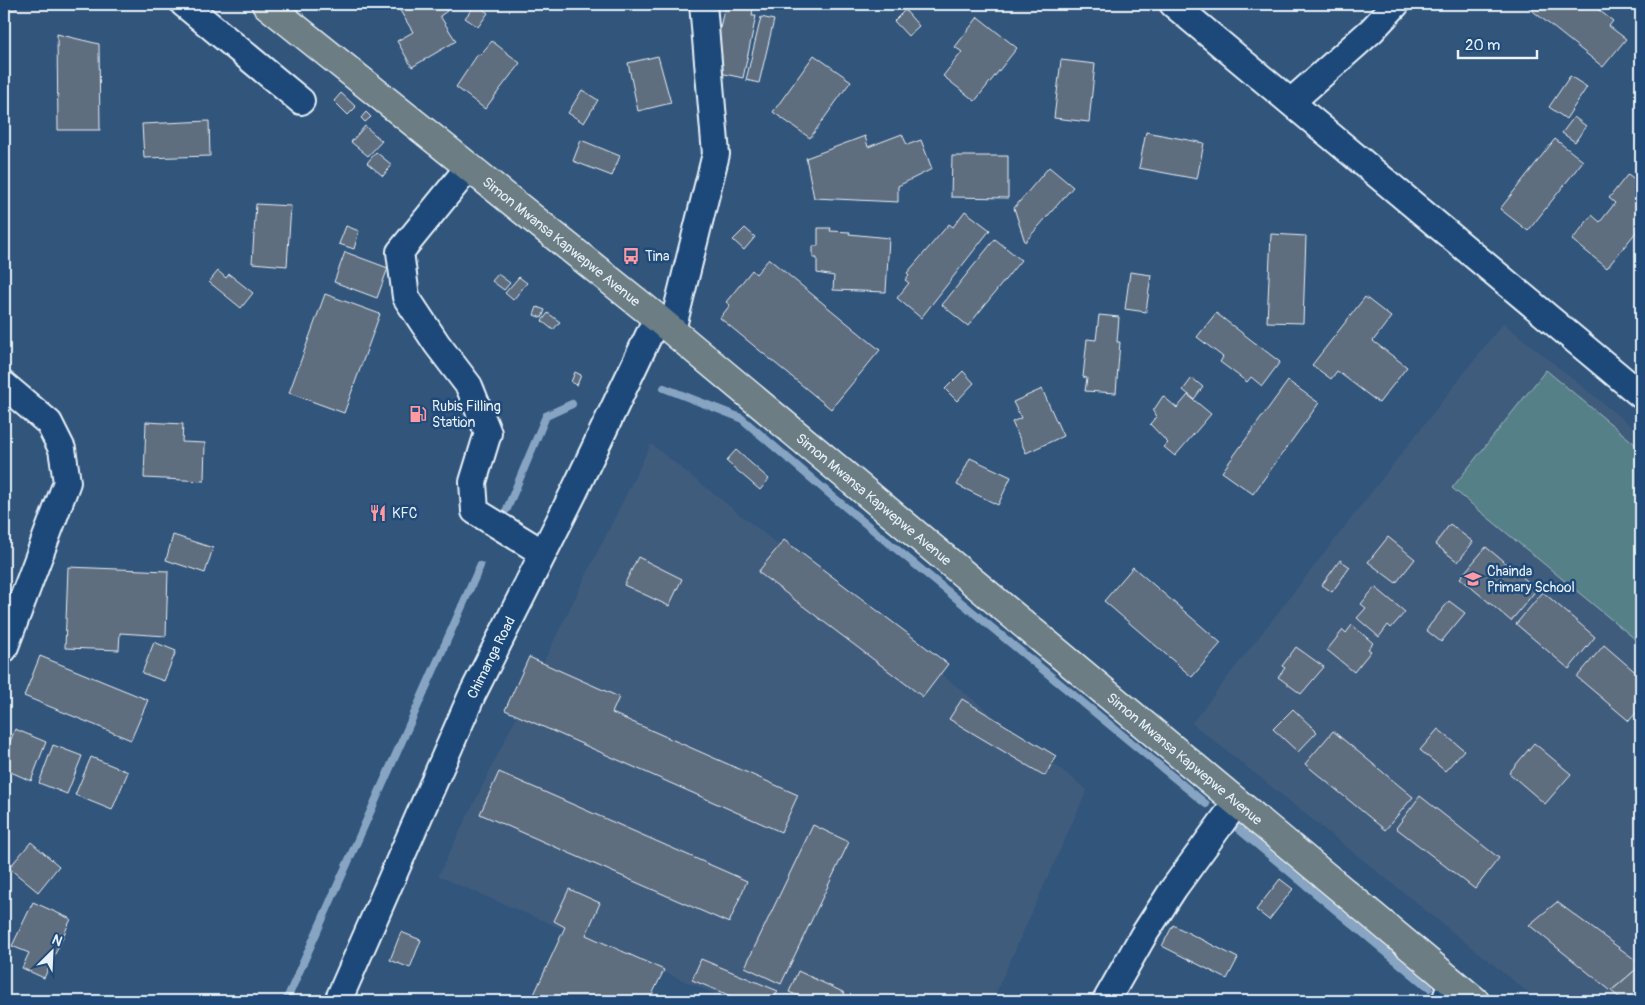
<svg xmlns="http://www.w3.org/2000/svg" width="1645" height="1005" viewBox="0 0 1645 1005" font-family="Pangolin,sans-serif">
  <rect width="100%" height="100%" fill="#32557c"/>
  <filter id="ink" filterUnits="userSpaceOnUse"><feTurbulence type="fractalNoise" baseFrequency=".02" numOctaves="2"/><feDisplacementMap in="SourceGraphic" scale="10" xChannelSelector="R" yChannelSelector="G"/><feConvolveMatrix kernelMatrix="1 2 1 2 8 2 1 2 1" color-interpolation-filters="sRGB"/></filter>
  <g filter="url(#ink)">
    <!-- built -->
    <g fill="#405c7d">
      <path d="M1503,323L1641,434V1001H1539L1192,723Z"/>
      <path d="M651,444L1087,790L992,1001H732L438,876Z"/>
    </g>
    <!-- green -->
    <path fill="#568087" stroke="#9fb8c0" d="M1546,370L1641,449V644L1452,488Z"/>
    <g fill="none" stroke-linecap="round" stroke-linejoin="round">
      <!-- stream -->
      <g stroke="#87a5c3" stroke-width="8">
        <path d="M664,388L741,418L832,496L1206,804"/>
        <path d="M507,509L546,416L572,404"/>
        <path d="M1236,827L1429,988"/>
        <path d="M286,1001L480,566"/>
      </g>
    </g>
    <!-- building -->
    <g fill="#5f6e7f" stroke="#e8f1f8">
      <path d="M4,4H17V9L4,10Z"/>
      <path d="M396,4H443L447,11L440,16L456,41L412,67L397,41L413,32Z"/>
      <path d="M476,4L488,13L478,27L465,18Z"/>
      <path d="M729,4L753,8L752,16H756L743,78L711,71L724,9L728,10Z"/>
      <path d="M1524,4H1591L1613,21L1609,26L1626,39L1603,67Z"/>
      <path d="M905,10L919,26L908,36L894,21Z"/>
      <path d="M761,17L774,20L759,83L746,80Z"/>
      <path d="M978,17L1017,48L975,101L943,76L962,52L955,47Z"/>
      <path d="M57,34L99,44L100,130H58Z"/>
      <path d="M492,41L520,63L485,109L456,87L478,54L480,55Z"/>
      <path d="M814,55L851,81L810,138L773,112Z"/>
      <path d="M658,56L671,103L638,111L628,63Z"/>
      <path d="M1061,60L1095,64L1089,122L1054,118Z"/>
      <path d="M1570,76L1587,87L1566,119L1549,107Z"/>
      <path d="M582,90L598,100L584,123L568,113Z"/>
      <path d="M341,93L356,107L348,115L334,101Z"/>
      <path d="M366,112L371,117L365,122L361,118Z"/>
      <path d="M1574,117L1586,126L1575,142L1562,133Z"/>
      <path d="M209,121L210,156L144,158L142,124Z"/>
      <path d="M365,126L382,141L368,156L351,142Z"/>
      <path d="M1146,132L1204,143L1197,179L1139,168Z"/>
      <path d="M902,134L907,145L921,140L932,169L898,186V202L814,198L806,158L865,136L868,147Z"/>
      <path d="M1555,139L1583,161L1528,231L1500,209Z"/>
      <path d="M581,140L620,156L612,176L573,161Z"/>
      <path d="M376,152L392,165L383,176L367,163Z"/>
      <path d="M952,156H1008V198L951,197Z"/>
      <path d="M1049,167L1073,187L1025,242L1014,208Z"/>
      <path d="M1628,174L1641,184V226L1607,268L1572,240L1592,215L1600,222L1615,203L1609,198Z"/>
      <path d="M256,204L291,206L287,266L252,263Z"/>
      <path d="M965,211L990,230L921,318L897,298L909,283L905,280L909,275L907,273L949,224L953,227Z"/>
      <path d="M346,226L359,231L354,249L339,244Z"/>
      <path d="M745,228L755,237L744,250L733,240Z"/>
      <path d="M818,228H831L830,231L850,232L849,234L889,238L886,292L833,290L834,276L817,273V258H813V246H818Z"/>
      <path d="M1271,234L1306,236L1303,323L1267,322Z"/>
      <path d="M995,239L1021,260L968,326L942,305Z"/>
      <path d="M345,252L388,268L377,298L334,282Z"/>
      <path d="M769,259L880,350L831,409L720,318L730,305L726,302L752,270L756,274Z"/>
      <path d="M218,271L226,278L229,274L253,293L241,308L209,282Z"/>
      <path d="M1130,272L1151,275L1146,312L1125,309Z"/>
      <path d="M498,274L510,283L504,290L492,281Z"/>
      <path d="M519,277L527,283L513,300L505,293Z"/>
      <path d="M325,294L380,314L344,413L289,393Z"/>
      <path d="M1365,297L1391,317L1373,341L1407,367L1379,403L1337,371L1331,379L1312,365Z"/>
      <path d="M537,307L545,310L542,318L534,315Z"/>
      <path d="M548,313L560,322L553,330L542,321Z"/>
      <path d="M1216,313L1280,362L1262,386L1251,377L1247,382L1220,362L1223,357L1197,337Z"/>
      <path d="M1099,315L1119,317L1117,342H1120L1116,393L1085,391L1087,378L1083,377L1087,339L1096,340Z"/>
      <path d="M963,371L974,383L957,401L945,389Z"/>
      <path d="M575,372L581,375L577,385L571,382Z"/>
      <path d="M1192,378L1203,387L1194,399L1183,390Z"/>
      <path d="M1288,381L1319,403L1253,494L1222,472Z"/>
      <path d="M1042,389L1063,436L1026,453L1012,422L1021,418L1013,402Z"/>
      <path d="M1188,395L1211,414L1175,456L1164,447L1168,443L1150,424L1156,417L1153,411L1163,396L1177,408Z"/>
      <path d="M146,422L183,424L182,442L205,443L204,481L144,478Z"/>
      <path d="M736,450L769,479L760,490L726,461Z"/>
      <path d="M970,458L1011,477L998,505L957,485Z"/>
      <path d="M1450,524L1473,542L1458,562L1435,544Z"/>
      <path d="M173,535L213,548L205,573L166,560Z"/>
      <path d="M1388,537L1415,559L1396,583L1368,562Z"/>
      <path d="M784,540L948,664L923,697L758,572Z"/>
      <path d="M1486,547L1537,589L1511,621L1460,578Z"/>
      <path d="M638,557L682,579L669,606L624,585Z"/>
      <path d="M1340,560L1350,567L1332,592L1322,585Z"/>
      <path d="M68,567L168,571L166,636L120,633L119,650L65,648Z"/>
      <path d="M1133,567L1221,643L1192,677L1104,601Z"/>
      <path d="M1375,587L1405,612L1391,628L1388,625L1379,637L1357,618L1366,608L1361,604Z"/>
      <path d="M1543,592L1595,637L1569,669L1516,624Z"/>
      <path d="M1449,601L1465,613L1441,642L1426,630Z"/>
      <path d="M1352,625L1373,643L1368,649L1371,651L1354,672L1327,650L1343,630L1346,633Z"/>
      <path d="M154,642L176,651L164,681L142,673Z"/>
      <path d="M1604,645L1641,677V707L1629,721L1577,677Z"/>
      <path d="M1296,647L1324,667L1301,694L1278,677L1285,668L1282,666Z"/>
      <path d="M40,656L148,700L131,740L24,696Z"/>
      <path d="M529,657L619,697L612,713L798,795L781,832L505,710Z"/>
      <path d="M962,699L1056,756L1045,776L949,719Z"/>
      <path d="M1293,709L1317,732L1298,752L1273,729Z"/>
      <path d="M15,729L46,742L31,781L4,769V757Z"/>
      <path d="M1438,729L1464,750L1445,771L1420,750Z"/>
      <path d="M1333,731L1413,797L1385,830L1305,764Z"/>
      <path d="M1534,743L1571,774L1545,804L1509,773Z"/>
      <path d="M53,745L82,756L67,794L39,783Z"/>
      <path d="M91,757L128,772L112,810L75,795Z"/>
      <path d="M499,772L747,881L729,923L480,814Z"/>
      <path d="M1420,796L1499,858L1475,889L1396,828Z"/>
      <path d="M813,825L849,842L781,984L745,967Z"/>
      <path d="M31,842L59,866L38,892L9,868Z"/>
      <path d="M1280,879L1293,889L1269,920L1256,910Z"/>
      <path d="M569,889L600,903L586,935L664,970L649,1001H531L565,927L554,921Z"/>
      <path d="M33,902L71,919L44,978L22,968L29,953L12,946Z"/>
      <path d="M1557,902L1641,964V965L1611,991L1529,925Z"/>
      <path d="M1173,925L1238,958L1227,979L1162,946Z"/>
      <path d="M401,932L421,940L410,968L390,960Z"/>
      <path d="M701,959L778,991L773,1001H743L692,980Z"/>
      <path d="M1641,965V1001H1624L1611,991Z"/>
      <path d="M798,971L845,993L841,1001H810L789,992Z"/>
    </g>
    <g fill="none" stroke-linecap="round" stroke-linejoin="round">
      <!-- minor casing -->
      <g stroke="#e8f1f8" stroke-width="30">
        <g id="minor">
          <path d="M184,4L301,101"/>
          <path d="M1173,4L1641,395"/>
          <path d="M1291,102L1372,30L1396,4"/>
          <path d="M469,167L400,252L406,297L437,344L469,386L488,433L473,482L475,511L543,553"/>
          <path d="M672,330L716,154L703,4"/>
          <path d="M4,385L49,423L62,449L67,482L4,649"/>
          <path id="s1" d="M338,1001L472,695L573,494L657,318"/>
          <path d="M1106,1001L1143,936L1174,888L1236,803"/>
          <path d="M1445,1001L1452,983"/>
        </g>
      </g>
      <!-- major casing -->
      <g stroke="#e8f1f8" stroke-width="31">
        <g id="major">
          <path id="s2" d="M266,4L657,318L1475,1001"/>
        </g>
      </g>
      <!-- minor -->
      <use href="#minor" stroke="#1f4a7a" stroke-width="26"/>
      <!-- major -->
      <use href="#major" stroke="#6c7e84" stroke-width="28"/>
    </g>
  </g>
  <!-- icons -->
  <defs>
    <g id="bus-bare" transform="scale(1.35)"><path d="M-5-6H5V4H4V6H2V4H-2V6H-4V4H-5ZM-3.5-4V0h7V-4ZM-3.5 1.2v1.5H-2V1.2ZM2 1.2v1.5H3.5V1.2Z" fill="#ff9aa2" stroke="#1f4a7a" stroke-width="2.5" paint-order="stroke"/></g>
    <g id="fuel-bare" transform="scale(1.35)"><path d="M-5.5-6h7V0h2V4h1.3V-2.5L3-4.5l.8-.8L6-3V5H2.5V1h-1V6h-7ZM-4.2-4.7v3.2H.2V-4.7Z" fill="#ff9aa2" stroke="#1f4a7a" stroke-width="2.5" paint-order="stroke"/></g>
    <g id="restaurant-bare" transform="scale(1.35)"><path d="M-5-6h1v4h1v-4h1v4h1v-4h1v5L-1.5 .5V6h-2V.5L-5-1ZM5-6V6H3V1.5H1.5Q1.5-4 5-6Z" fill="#ff9aa2" stroke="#1f4a7a" stroke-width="2.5" paint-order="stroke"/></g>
    <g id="school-bare" transform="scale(1.35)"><path d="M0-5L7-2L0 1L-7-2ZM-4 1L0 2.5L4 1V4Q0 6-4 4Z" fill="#ff9aa2" stroke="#1f4a7a" stroke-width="2.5" paint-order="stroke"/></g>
  </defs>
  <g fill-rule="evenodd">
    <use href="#bus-bare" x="631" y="256"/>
    <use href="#fuel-bare" x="418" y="414"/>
    <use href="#restaurant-bare" x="378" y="513"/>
    <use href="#school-bare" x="1473" y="579"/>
  </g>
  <g text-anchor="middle" stroke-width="5" stroke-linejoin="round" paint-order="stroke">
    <!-- street labels -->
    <g font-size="14" fill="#e8f1f8" stroke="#1f4a7a">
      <text dy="5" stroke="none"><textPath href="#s2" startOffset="379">Simon Mwansa Kapwepwe Avenue</textPath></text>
      <text dy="5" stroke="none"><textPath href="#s2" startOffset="784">Simon Mwansa Kapwepwe Avenue</textPath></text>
      <text dy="5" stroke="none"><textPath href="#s1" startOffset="376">Chimanga Road</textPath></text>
      <text dy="5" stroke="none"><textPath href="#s2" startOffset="1189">Simon Mwansa Kapwepwe Avenue</textPath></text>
    </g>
    <!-- poi labels -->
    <g font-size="14" fill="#e8f1f8" stroke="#1f4a7a" text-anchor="start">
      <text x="645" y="261">Tina</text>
      <text x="432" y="411">Rubis Filling<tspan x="432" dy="16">Station</tspan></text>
      <text x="392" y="518">KFC</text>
      <text x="1487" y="576">Chainda<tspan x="1487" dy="16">Primary School</tspan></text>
    </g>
  </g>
  <!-- margin -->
  <rect width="1645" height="1005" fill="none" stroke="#1f4a7a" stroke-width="20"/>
  <rect x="10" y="10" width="1625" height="985" fill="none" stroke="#e8f1f8" stroke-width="2" filter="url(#ink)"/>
  <!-- north arrow -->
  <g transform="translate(52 952) rotate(24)" stroke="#1f4a7a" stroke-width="4" paint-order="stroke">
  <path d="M0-4L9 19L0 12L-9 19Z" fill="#e8f1f8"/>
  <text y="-8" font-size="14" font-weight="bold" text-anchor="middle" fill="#e8f1f8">N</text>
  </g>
  <!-- scale -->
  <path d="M1458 50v8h79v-8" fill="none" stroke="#e8f1f8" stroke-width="2.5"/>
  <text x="1465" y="50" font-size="15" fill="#e8f1f8" stroke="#1f4a7a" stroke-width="4" paint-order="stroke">20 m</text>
</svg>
